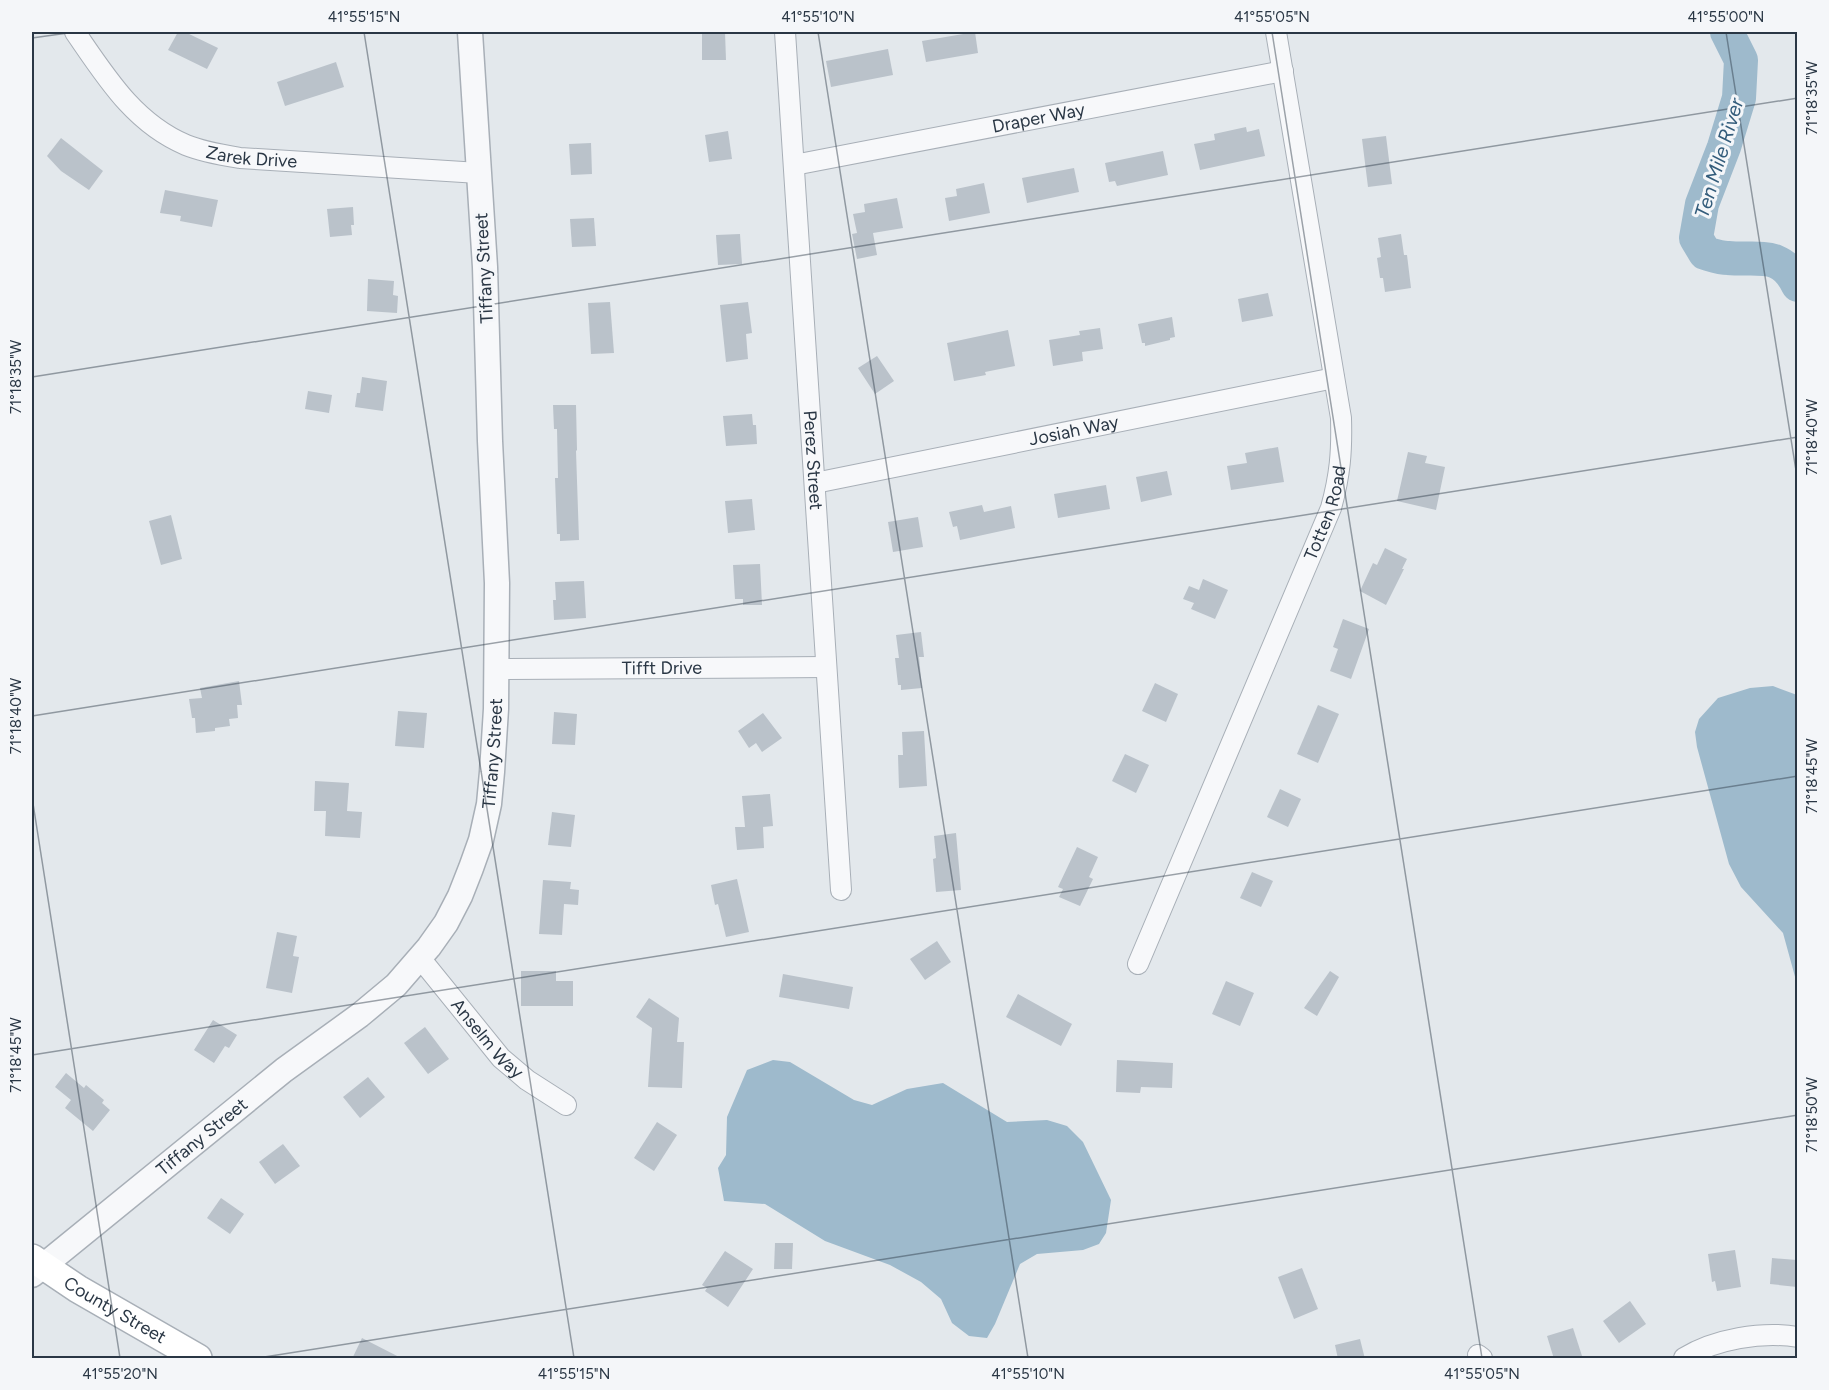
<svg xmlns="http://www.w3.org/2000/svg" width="1829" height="1390" viewBox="0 0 1829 1390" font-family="Figtree,sans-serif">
  <rect width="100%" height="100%" fill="#e3e8ec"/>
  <!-- water -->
  <g fill="#9ebacc">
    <path d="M1773,686L1797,695V984L1783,933L1741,887L1729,864L1697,747L1695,732L1699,719L1718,698L1750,688Z"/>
    <path d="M773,1060L790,1062L854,1100L872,1105L907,1089L943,1083L1007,1122L1047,1120L1067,1126L1083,1142L1111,1200L1106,1233L1099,1244L1083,1250L1037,1254L1020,1264L995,1324L987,1338L969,1336L952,1323L941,1299L921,1282L890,1265L825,1241L765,1204L724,1201L718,1168L726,1155L727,1117L747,1070Z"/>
  </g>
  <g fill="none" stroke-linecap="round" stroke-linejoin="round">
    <!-- river -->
    <path stroke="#9ebacc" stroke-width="34" d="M1727,32L1741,60L1739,98L1724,147L1702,204L1696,238L1705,253C1712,255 1720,258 1728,258C1759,261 1781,250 1798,285"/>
  </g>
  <!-- building -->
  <g fill="#bac2ca">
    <path d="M178,32H185L218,48L207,69L168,50Z"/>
    <path d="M702,32H725L726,60H702Z"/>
    <path d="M975,32L978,53L926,62L922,41Z"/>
    <path d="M888,49L893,75L831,87L826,61Z"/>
    <path d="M336,62L344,87L285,106L277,82Z"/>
    <path d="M1246,127L1247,132L1259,129L1265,156L1200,170L1194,144L1215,140L1214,134Z"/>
    <path d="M728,131L732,159L709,162L705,135Z"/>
    <path d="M1386,136L1392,184L1368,187L1362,139Z"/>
    <path d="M61,138L103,171L89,190L61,171L47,156Z"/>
    <path d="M591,143L592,174L571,175L569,144Z"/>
    <path d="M1163,151L1168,175L1117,186L1115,181L1109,182L1105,163Z"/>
    <path d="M1074,168L1079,192L1027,203L1022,178Z"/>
    <path d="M984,183L990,213L949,221L945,198L957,196L956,189Z"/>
    <path d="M165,190L218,200L212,227L180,221L181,216L160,213Z"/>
    <path d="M897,198L903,228L873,233L877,255L857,259L852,234L857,233L853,214L865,212L864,204Z"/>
    <path d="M353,207L354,225H351L352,235L330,237L327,209Z"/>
    <path d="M594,218L596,246L572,247L570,219Z"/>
    <path d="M740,234L742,264L718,265L716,235Z"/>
    <path d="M1401,234L1404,255H1407L1411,288L1385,292L1383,278H1380L1377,258L1381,257L1378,238Z"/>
    <path d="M368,279L394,281L393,295L398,296L397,313L367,311Z"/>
    <path d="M1268,293L1273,316L1242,322L1238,299Z"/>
    <path d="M610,302L614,353L591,354L588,303Z"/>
    <path d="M748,302L752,333L746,334L748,359L726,362L720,305Z"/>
    <path d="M1172,317L1175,337L1170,338V340L1145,346V343H1142L1138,324Z"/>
    <path d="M1100,328L1103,349L1082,352L1083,361L1053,366L1049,340L1080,335L1079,331Z"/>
    <path d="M1008,330L1015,366L985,372L986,375L954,381L947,343Z"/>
    <path d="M877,356L894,381L875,394L858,368Z"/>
    <path d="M362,377L387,381L383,411L355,407L357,393H360Z"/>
    <path d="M308,391L332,395L329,413L305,409Z"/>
    <path d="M553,405H576L577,450L576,451L579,540L560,541V534H557L555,478H558L557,429H554Z"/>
    <path d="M752,414L753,425H756L757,444L726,446L723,416Z"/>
    <path d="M1278,447L1284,482L1231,490L1227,466L1247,463L1245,453Z"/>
    <path d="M1408,452L1427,456L1425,463L1445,467L1436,510L1397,501Z"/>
    <path d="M1167,471L1172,495L1141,502L1136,477Z"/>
    <path d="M1106,485L1110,509L1058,518L1054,494Z"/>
    <path d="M752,499L755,530L728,533L725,501Z"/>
    <path d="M982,505L984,512L1011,506L1015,528L960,540L957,526L953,527L949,512Z"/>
    <path d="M171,515L182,559L161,565L149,521Z"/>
    <path d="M918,517L923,547L893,552L888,522Z"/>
    <path d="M1385,548L1407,559L1402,569H1404L1386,605L1360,591L1373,563L1377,565Z"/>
    <path d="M760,564L762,605H743V599H735L733,565Z"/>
    <path d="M1203,579L1228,590L1215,619L1191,609L1194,603L1183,599L1189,586L1199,590Z"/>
    <path d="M584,581L586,618L554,620L553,600H556L555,582Z"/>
    <path d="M1343,619L1369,629L1351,679L1330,671L1338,649L1333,647Z"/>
    <path d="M921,632L924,657H919L922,688L901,690V685H898L895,658H899L896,635Z"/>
    <path d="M239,681L242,705H237L238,718L229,719L230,726L215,728V731L196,733L195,718H192L189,699L202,698L200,688Z"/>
    <path d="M1155,683L1178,694L1166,722L1142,711Z"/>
    <path d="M1318,705L1339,714L1318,763L1297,754Z"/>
    <path d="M398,711L427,713L424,748L395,746Z"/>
    <path d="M554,712L577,714L575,745L552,744Z"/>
    <path d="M763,713L782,738L762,752L756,743L749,748L738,731Z"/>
    <path d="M924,731L927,786L899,788L898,755H903L902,732Z"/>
    <path d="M1125,754L1149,765L1136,793L1112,781Z"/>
    <path d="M315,781L349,783L347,811L362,812L360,838L325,836L326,811H314Z"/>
    <path d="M1280,789L1301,799L1288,827L1267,817Z"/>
    <path d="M770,794L773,826L763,827L764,848L737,850L735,827H745L742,796Z"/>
    <path d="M552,812L575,815L571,847L548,845Z"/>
    <path d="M956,833L961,890L936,892L933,859L936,858L934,836Z"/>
    <path d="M1077,847L1098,857L1089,877L1093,879L1080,906L1059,897L1063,889L1058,887Z"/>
    <path d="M1252,872L1273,881L1261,907L1240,898Z"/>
    <path d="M737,879L749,932L726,937L718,904L715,905L711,885Z"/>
    <path d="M543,880L571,882L570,889L579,890L578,905L564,904L562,935L539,934Z"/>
    <path d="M277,932L297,936L293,956L299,957L292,993L266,988Z"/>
    <path d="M937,941L951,962L925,980L910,959Z"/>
    <path d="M521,971H556V981H573V1006H521Z"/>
    <path d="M1330,971L1339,977L1317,1016L1304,1008Z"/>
    <path d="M783,974L853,987L849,1009L779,997Z"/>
    <path d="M1226,981L1254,993L1240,1026L1212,1014Z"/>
    <path d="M1018,994L1072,1024L1061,1046L1006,1017Z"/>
    <path d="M649,998L679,1018L677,1042H684L682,1088L648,1087L652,1028L636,1017Z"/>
    <path d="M213,1020L237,1035L229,1048L225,1046L214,1063L194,1050Z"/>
    <path d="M425,1027L449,1059L428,1074L404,1043Z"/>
    <path d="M1117,1060L1173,1063L1172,1088L1141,1087L1140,1093L1116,1092Z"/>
    <path d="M66,1073L84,1088L86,1085L104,1100L102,1103L110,1110L93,1131L65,1108L71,1100L55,1087Z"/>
    <path d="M368,1077L385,1097L360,1118L343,1097Z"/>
    <path d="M657,1122L677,1135L654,1171L634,1158Z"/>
    <path d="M283,1144L300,1166L275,1184L259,1162Z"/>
    <path d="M221,1198L244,1214L230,1234L207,1218Z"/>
    <path d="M775,1243H793L792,1269H774Z"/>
    <path d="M1735,1250L1741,1287L1717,1291L1715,1281L1712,1282L1708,1254Z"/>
    <path d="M725,1251L753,1269L728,1307L705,1291L707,1288L702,1285Z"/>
    <path d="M1772,1258L1797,1260V1287L1770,1284Z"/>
    <path d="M1302,1268L1318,1309L1294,1319L1278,1277Z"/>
    <path d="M1630,1301L1646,1324L1619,1343L1603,1321Z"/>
    <path d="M1573,1328L1583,1359H1554L1547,1336Z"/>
    <path d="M362,1338L403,1359H352Z"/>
    <path d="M1360,1339L1365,1359H1338L1335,1345Z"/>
  </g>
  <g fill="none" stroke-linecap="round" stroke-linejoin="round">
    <!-- minor casing -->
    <g stroke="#a8afb7" stroke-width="22">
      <g id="minor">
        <path id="s1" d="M75,32C106,77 134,123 186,145C203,152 222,155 240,158L479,173"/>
        <path id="s2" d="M785,32L841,890"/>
        <path id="s3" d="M794,165L1283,71"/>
        <path id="s4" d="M815,483L1334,378"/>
        <path id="s5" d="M497,669L826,667"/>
        <path id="s6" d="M420,958L501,1058L527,1080L566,1105"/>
        <path id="s7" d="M1138,964L1331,508C1340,475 1342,452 1341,418L1276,32"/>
        <path d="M1478,1355L1482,1358"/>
        <path d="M1684,1358C1715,1339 1762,1331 1798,1337"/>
      </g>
    </g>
    <!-- tertiary casing -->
    <g stroke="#a8afb7" stroke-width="27">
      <g id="tertiary">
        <path id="s8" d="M32,1275L284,1070L360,1015L396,985L429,947L446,923L460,896L471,868L481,840L489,804L492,772L496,709L497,583L490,441L485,267L470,32"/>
      </g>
    </g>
    <!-- secondary casing -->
    <g stroke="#a8afb7" stroke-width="30">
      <g id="secondary">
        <path id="s9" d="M32,1258L78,1289L198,1358"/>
      </g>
    </g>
    <!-- minor -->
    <use href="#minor" stroke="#f7f8fa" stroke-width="20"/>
    <!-- tertiary -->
    <use href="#tertiary" stroke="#f7f8fa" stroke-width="24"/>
    <!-- secondary -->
    <use href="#secondary" stroke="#fff" stroke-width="27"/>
  </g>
  <!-- ticks -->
  <path fill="none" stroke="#2a3745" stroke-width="1.5" stroke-opacity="0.45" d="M364,32L574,1358M818,32L1028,1358M1272,32L1482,1358M1726,32L1798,483M32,38L75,32M32,377L1798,98M32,716L1798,437M32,797L120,1358M32,1055L1798,776M258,1358L1798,1115"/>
  <g text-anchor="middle" stroke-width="6" stroke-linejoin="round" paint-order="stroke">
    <!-- street labels -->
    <g font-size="18" fill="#2a3745" stroke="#f4f6f9">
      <text dy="6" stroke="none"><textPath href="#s3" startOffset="249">Draper Way</textPath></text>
      <text dy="6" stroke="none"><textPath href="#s1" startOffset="228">Zarek Drive</textPath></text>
      <text transform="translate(484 268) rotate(-93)" y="6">Tiffany Street</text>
      <text dy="6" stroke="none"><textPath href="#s4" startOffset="264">Josiah Way</textPath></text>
      <text dy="6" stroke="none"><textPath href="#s2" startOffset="429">Perez Street</textPath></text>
      <text dy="6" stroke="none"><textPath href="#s7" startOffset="489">Totten Road</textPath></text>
      <text dy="6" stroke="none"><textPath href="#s5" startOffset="165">Tifft Drive</textPath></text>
      <text dy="6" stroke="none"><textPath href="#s8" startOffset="723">Tiffany Street</textPath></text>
      <text dy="6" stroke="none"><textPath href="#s6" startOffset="105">Anselm Way</textPath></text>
      <text dy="6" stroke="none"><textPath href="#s8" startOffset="219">Tiffany Street</textPath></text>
      <text dy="6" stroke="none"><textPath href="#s9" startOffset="98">County Street</textPath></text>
    </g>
    <!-- water labels -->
    <g font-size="20" font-style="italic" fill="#335c7b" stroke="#f4f6f9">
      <text transform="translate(1719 158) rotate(-73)" y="7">Ten Mile River</text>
    </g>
  </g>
  <!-- border -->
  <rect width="1829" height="1390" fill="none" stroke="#f4f6f9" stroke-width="66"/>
  <rect x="33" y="33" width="1763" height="1324" fill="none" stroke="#2a3745" stroke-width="2"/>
  <g font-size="15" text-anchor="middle" fill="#2a3745">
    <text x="364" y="22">41°55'15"N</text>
    <text x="818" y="22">41°55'10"N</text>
    <text x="1272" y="22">41°55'05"N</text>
    <text x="1726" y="22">41°55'00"N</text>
    <text transform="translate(1812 98) rotate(-90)" y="5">71°18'35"W</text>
    <text transform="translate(16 377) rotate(-90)" y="5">71°18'35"W</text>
    <text transform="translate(1812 437) rotate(-90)" y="5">71°18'40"W</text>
    <text transform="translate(16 716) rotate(-90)" y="5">71°18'40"W</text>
    <text transform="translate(1812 776) rotate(-90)" y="5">71°18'45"W</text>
    <text transform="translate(16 1055) rotate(-90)" y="5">71°18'45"W</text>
    <text transform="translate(1812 1115) rotate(-90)" y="5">71°18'50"W</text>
    <text x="120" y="1379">41°55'20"N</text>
    <text x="574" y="1379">41°55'15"N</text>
    <text x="1028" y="1379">41°55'10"N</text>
    <text x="1482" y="1379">41°55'05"N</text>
  </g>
</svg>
